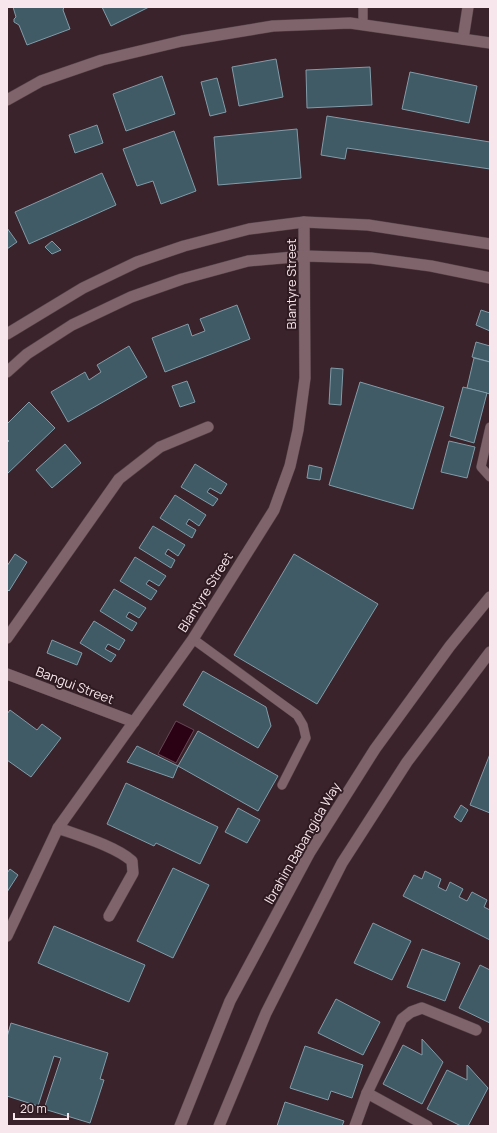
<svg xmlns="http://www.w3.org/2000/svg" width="497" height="1133" viewBox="0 0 497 1133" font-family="Manrope,sans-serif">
  <rect width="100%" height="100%" fill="#3a232a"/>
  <!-- water -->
  <path fill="#2b0214" stroke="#684755" d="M176,721L194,730L176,763L158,754Z"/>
  <!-- building -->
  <g fill="#405a66" stroke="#819ca9">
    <path d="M13,7H64L63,10L70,29L27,45L19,25L14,22V19L16,17Z"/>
    <path d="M102,7H149L111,26Z"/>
    <path d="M276,59L283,97L239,106L232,67Z"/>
    <path d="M370,67L372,105L307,108L306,70Z"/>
    <path d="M410,72L477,86L469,123L402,109Z"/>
    <path d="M162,76L175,114L126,131L113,94Z"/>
    <path d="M217,78L226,112L210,116L201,82Z"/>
    <path d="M327,116L490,142V169L347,148L345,159L321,155Z"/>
    <path d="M97,125L103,143L75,153L69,135Z"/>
    <path d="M297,129L301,178L218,185L214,137Z"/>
    <path d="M174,131L196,191L161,204L153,181L137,186L123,149Z"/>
    <path d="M102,173L116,205L29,244L15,212Z"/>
    <path d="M7,228L17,242L7,249Z"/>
    <path d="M52,241L61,250L52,254L45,247Z"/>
    <path d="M237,305L250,339L165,372L152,338L188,324L192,336L205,331L200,319Z"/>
    <path d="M481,310L490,313V331L476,325Z"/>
    <path d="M476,342L490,346V362L472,357Z"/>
    <path d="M129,346L147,377L68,422L51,392L85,372L89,380L101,372L97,365Z"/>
    <path d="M474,358L490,362V394L467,388Z"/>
    <path d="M331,368L343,369L341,405L329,404Z"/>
    <path d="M187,381L195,402L180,407L172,386Z"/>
    <path d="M360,382L444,407L413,509L329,485Z"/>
    <path d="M463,387L487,393L474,443L450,436Z"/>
    <path d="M29,402L55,428L7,474V443L9,441L7,439V424Z"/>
    <path d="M449,441L475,447L467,478L441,472Z"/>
    <path d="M65,444L81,463L52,488L36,470Z"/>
    <path d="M195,464L227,484L221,494L210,488L207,492L218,499L213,506L181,487Z"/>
    <path d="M309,465L322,468L320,480L307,478Z"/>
    <path d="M175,495L206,515L199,526L189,519L186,524L196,530L192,538L160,518Z"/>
    <path d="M153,526L185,545L178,556L168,549L165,554L175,560L171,568L139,548Z"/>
    <path d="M15,554L27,562L9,591L7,589V566Z"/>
    <path d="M294,554L378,604L317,704L234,655Z"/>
    <path d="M135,557L166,576L159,586L149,580L146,584L157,591L151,600L120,581Z"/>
    <path d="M114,589L146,608L139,618L129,612L126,617L137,623L132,631L100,611Z"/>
    <path d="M94,621L125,640L119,650L108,644L105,649L116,655L111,662L80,643Z"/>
    <path d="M52,640L82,653L77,665L47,653Z"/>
    <path d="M203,671L266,707L271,726L258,748L183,705Z"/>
    <path d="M10,710L37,730L42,724L61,738L31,777L7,760V714Z"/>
    <path d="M198,731L278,776L258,811L178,766Z"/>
    <path d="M137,746L178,766L173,778L127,762Z"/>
    <path d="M490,754V813L470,805Z"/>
    <path d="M126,783L218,827L200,864L156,843L154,846L107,824Z"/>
    <path d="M461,805L468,810L461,822L454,817Z"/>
    <path d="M238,808L260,820L247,843L225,832Z"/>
    <path d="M173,868L209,885L173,958L137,941Z"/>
    <path d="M10,869L18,875L7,892V873Z"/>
    <path d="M425,871L441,879L438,887L446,891L450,882L463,889L459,897L467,901L472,892L487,900L484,907L490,910V940L403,896L414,875L422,879Z"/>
    <path d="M373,923L411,941L392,980L354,963Z"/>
    <path d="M54,926L145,965L129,1002L38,963Z"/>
    <path d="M422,949L460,963L445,1001L407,987Z"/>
    <path d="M480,965L490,970V1023L459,1008Z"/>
    <path d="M336,999L380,1022L363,1055L318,1033Z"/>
    <path d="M11,1023L108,1053L100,1079L104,1080L90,1123L44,1109L61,1058L54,1056L38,1106L7,1096V1037Z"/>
    <path d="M422,1039L443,1062L422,1104L383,1084L403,1045L422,1055Z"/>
    <path d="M305,1046L363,1065L352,1098L331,1091L328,1100L290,1088Z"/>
    <path d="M467,1065L488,1088L468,1126H461L427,1109L447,1070L467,1080Z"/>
    <path d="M285,1102L344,1121L342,1126H277Z"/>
  </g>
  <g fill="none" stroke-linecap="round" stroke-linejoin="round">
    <!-- service casing -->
    <g stroke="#544147" stroke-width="10">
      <g id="service">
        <path d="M363,25V7"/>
        <path d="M490,427L481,467L490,477"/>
        <path d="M193,639L297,715L303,725L306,738L282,785"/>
      </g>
    </g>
    <!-- minor casing -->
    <g stroke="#544147" stroke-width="12">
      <g id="minor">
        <path d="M463,39L468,7"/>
        <path d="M7,100L41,81L102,60L182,41L273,26L350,23L490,43"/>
        <path d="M7,638L119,479L160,447L208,427"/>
        <path d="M7,674L134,722"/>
        <path d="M58,828C80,836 115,846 132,861L133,873L109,916"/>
        <path d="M7,936L58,828L193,639L274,510L290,466L298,430L305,378L304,222"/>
        <path d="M367,1093L427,1126"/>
        <path d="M355,1126L367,1093L402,1019L411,1012L422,1008L476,1030"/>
      </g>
    </g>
    <!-- secondary casing -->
    <g stroke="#544147" stroke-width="12">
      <g id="secondary">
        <path d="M7,334L83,288L137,262L184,246L249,229L304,222L368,225L490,244"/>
        <path d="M7,372L27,354L72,325L131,297L182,279L248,261L305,256L371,258L431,266L490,278"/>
        <path d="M180,1126L230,1001L310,852L375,749L450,646L490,597"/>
        <path d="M219,1126L266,1013L342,863L407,762L490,652"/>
      </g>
    </g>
    <!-- service -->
    <use href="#service" stroke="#7f646c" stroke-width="9"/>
    <!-- minor -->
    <use href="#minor" stroke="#7f646c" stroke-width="11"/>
    <!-- secondary -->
    <use href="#secondary" stroke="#7f646c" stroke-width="11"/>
  </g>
  <g text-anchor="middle" stroke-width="4" stroke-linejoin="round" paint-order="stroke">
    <!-- street labels -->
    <g font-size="13" fill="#f7e7ec" stroke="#2f1a21">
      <text transform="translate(291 284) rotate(-90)" y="5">Blantyre Street</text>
      <text transform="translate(205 592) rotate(-58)" y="5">Blantyre Street</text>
      <text transform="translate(75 685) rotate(21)" y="5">Bangui Street</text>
      <text transform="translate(302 843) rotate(-60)" y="5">Ibrahim Babangida Way</text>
    </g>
  </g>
  <!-- border -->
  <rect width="497" height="1133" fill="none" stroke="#f7e7ec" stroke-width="16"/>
  <!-- scale -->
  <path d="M14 1113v6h54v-6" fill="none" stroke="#f7e7ec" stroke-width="2"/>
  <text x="20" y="1113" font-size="12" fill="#f7e7ec" stroke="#2f1a21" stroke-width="3" paint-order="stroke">20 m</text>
</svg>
